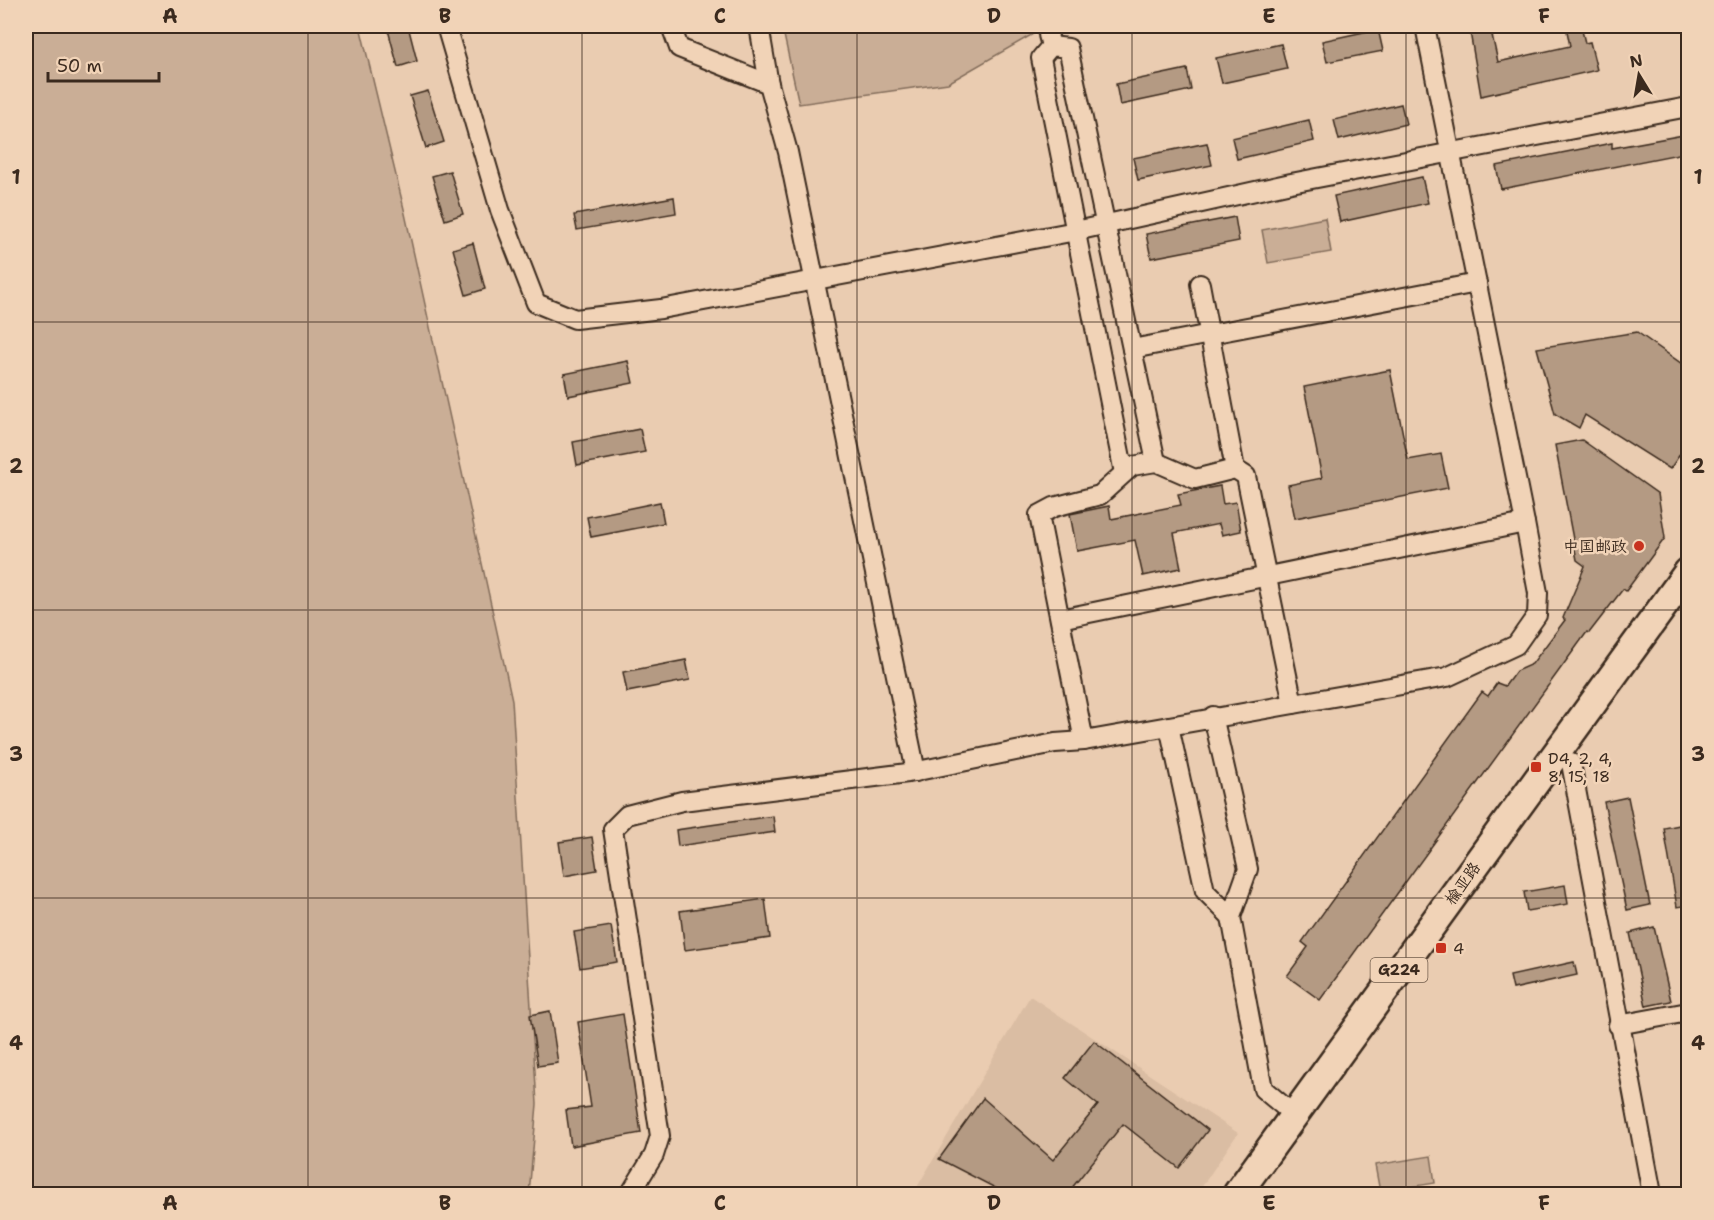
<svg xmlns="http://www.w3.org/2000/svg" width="1714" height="1220" viewBox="0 0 1714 1220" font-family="'Shantell Sans','LXGW WenKai TC',sans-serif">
  <rect width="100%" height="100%" fill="#eaccb1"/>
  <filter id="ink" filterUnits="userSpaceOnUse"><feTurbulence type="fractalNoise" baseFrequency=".0167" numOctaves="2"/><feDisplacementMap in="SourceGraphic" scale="12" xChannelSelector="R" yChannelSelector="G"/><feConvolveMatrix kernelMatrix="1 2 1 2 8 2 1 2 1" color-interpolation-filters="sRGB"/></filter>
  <g filter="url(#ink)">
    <!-- built -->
    <path fill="#dabda3" d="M1030,996L1238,1133L1197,1194H913Z"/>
    <!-- green -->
    <g fill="#caae96" stroke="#826c5a" stroke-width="1.5">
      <path d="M26,26H360L404,209L512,700L537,1104L529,1194H26Z"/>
      <path d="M782,26H1047L948,83L799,104Z"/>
      <path d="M1325,218L1331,252L1268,263L1262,230Z"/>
      <path d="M1431,1156L1435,1183L1380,1192L1375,1165Z"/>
    </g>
    <!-- building -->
    <g fill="#b49a83" stroke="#3b2a1e" stroke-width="1.5">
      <path d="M387,26H408L417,61L398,67Z"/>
      <path d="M1469,26H1490L1498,62L1570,46L1566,26H1581L1585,43L1590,42L1597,70L1481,96Z"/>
      <path d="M1378,29L1383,51L1327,62L1322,41Z"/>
      <path d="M1281,44L1287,69L1222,83L1216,58Z"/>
      <path d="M1187,69L1191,90L1120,105L1116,84Z"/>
      <path d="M428,91L444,142L426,148L410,96Z"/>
      <path d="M1401,104L1406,124L1339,140L1334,120Z"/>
      <path d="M1309,120L1314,141L1237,159L1232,138Z"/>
      <path d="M1689,134V152L1501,189L1496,166L1612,143V148Z"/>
      <path d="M1207,143L1212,165L1138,180L1133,158Z"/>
      <path d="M450,171L463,214L445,220L432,176Z"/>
      <path d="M1422,177L1428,203L1340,222L1334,196Z"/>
      <path d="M674,197L676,213L577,230L574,215Z"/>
      <path d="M1235,217L1239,241L1151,258L1146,234Z"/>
      <path d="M473,243L485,289L466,295L453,249Z"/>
      <path d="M1637,332L1689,369V441L1670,469L1585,415L1579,428L1555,414L1537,348Z"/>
      <path d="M628,361L633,383L568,396L564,374Z"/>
      <path d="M1390,370L1408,460L1441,454L1448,488L1295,518L1288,485L1322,478L1304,387Z"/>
      <path d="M640,429L645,452L577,465L573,442Z"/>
      <path d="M1582,440L1658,494L1665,538L1626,591L1623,589L1589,633L1587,632L1320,1000L1287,976L1308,947L1302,942L1482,692L1488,696L1497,683L1505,686L1516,671L1532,664L1565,620L1563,618L1585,566L1577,560L1555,445Z"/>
      <path d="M1220,486L1223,504L1236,502L1241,531L1222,535L1219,524L1174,533L1181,568L1143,576L1135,540L1077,551L1070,514L1109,506L1111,519L1181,505L1178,494Z"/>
      <path d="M660,502L664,523L591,537L587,517Z"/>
      <path d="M686,660L690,680L627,692L623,672Z"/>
      <path d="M1628,797L1650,905L1627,910L1604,802Z"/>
      <path d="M773,816L775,832L678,846L676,830Z"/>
      <path d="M1685,824L1689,845V905L1677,907L1664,828Z"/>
      <path d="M592,837L597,870L564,876L559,842Z"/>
      <path d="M1565,885L1568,904L1527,911L1524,892Z"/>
      <path d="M765,899L770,938L685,950L680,911Z"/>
      <path d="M611,926L617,962L580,968L574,932Z"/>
      <path d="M1654,927L1671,1001L1646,1006L1630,933Z"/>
      <path d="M1574,962L1577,975L1513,989L1510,976Z"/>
      <path d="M550,1011L558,1063L538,1066L530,1015Z"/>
      <path d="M623,1014L641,1133L571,1146L566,1110L591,1107L578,1022Z"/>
      <path d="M1094,1041L1208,1130L1179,1168L1123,1124L1067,1194H1007L939,1159L983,1098L1053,1160L1098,1105L1065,1078Z"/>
    </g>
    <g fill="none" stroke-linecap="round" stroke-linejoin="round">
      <!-- minor casing -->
      <g stroke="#3b2a1e" stroke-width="22">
        <g id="minor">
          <path d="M446,26L500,210L536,303L575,319L661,309L1076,231L1291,183L1688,107"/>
          <path d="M671,26L679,48L769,84L788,152L916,772"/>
          <path d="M759,26L769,84"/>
          <path d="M1051,46L1048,35L1052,26"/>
          <path d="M1200,284L1235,469"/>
          <path d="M1132,349L1477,283"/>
          <path d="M1124,473L1041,58L1051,46L1068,48L1156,462"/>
          <path d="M1060,619L1525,523"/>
          <path d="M1213,716L1248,869L1231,917L1263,1089L1294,1115"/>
          <path d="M1169,726L1205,891L1231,917"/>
          <path d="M1084,741L1039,515L1054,507L1100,495L1132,466L1156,462L1195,479L1235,469L1246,476L1293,704"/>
          <path d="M1571,763L1652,1194"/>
          <path d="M1618,1025L1688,1012"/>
          <path d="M630,1194L654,1155L660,1136L613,829L627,815L682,801L908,773L1055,743L1084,741L1447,677L1516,645L1537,615L1538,593L1525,523L1425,26"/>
        </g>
      </g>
      <!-- highway casing -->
      <g stroke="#3b2a1e" stroke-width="32">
        <path id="highway" d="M1237,1194L1688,572"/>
      </g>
      <!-- minor -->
      <use href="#minor" stroke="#f1d3b7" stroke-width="18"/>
      <!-- highway -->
      <use href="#highway" stroke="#f1d3b7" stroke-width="27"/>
    </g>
  </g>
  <!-- grid -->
  <path fill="none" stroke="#3b2a1e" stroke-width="1.5" stroke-opacity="0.55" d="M308,26V1194M582,26V1194M857,26V1194M1132,26V1194M1406,26V1194M26,322H1688M26,610H1688M26,898H1688"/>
  <!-- markers -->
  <g fill="#c8321e" stroke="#f1d3b7" stroke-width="2">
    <circle cx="1639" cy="546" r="6"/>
    <rect x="1530" y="761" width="12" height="12" rx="3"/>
    <rect x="1435" y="942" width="12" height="12" rx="3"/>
  </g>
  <g text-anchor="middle" stroke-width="5" stroke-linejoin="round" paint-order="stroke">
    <!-- shield labels -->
    <rect fill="#f1d3b7" stroke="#725d4c" stroke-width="1.5" x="1370.5" y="958" width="57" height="24" rx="4.5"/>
    <g font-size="15" font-weight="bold" fill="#3b2a1e">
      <text x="1399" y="975">G224</text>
    </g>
    <!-- poi labels -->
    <g font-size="16" fill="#3b2a1e" stroke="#f1d3b7" text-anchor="start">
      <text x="1627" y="552" text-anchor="end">中国邮政</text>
      <text x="1548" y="764">D4, 2, 4,<tspan x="1548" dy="18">8, 15, 18</tspan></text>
      <text x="1453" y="954">4</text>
    </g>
    <!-- street labels -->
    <g font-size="16" fill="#3b2a1e" stroke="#f1d3b7">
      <text transform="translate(1462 883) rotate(-54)" y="6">榆亚路</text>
    </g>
  </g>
  <!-- margin -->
  <rect width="1714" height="1220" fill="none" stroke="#f1d3b7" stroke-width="66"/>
  <!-- north arrow -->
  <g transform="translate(1639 75) rotate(349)" stroke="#f1d3b7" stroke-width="4.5" paint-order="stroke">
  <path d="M0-4.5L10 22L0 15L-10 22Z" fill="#3b2a1e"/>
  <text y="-9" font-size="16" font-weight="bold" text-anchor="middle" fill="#3b2a1e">N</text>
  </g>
  <!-- scale -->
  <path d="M48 72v9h111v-9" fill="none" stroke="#3b2a1e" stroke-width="3"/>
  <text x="57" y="72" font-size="18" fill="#3b2a1e" stroke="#f1d3b7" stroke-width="4.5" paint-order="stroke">50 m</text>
  <rect x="33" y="33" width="1648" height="1154" fill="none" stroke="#3b2a1e" stroke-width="2"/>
  <g font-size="20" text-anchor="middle" font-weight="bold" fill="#3b2a1e">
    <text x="170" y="23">A</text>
    <text x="445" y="23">B</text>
    <text x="720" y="23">C</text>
    <text x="994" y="23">D</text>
    <text x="1269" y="23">E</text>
    <text x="1544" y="23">F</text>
    <text x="16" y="184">1</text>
    <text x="1698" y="184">1</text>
    <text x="16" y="473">2</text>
    <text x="1698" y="473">2</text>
    <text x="16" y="761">3</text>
    <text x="1698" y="761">3</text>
    <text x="16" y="1050">4</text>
    <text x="1698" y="1050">4</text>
    <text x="170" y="1210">A</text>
    <text x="445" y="1210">B</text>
    <text x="720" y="1210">C</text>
    <text x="994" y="1210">D</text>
    <text x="1269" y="1210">E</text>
    <text x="1544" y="1210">F</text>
  </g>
</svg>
